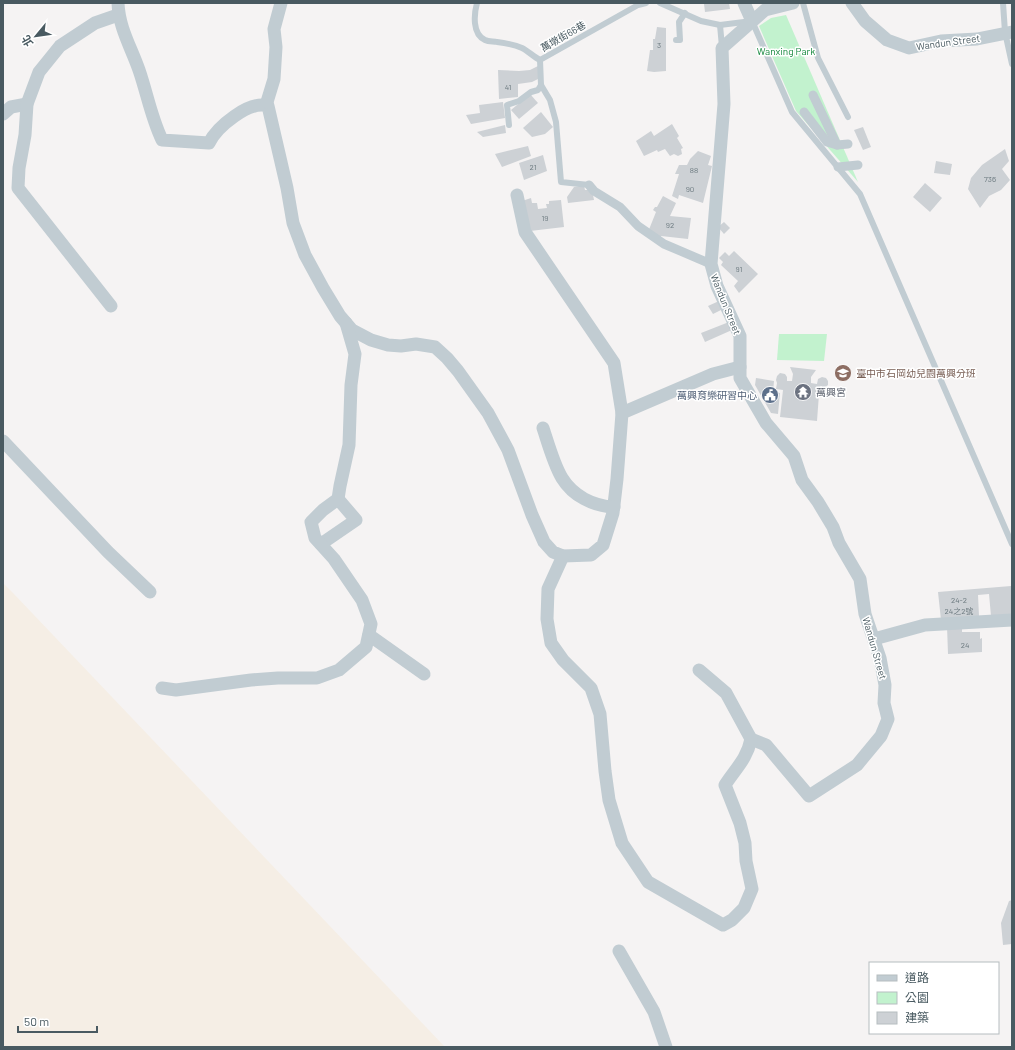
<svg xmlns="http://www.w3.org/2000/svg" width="1015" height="1050" viewBox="0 0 1015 1050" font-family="Barlow,'Noto Sans TC',sans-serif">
  <rect width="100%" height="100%" fill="#f5f3f3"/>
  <!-- green -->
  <g fill="#c2f2ce">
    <path d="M786,15L858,182L796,111L759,26L771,18Z"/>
    <path d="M779,334H827L824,361L777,360Z"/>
  </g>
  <!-- sand -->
  <path fill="#f5eee5" d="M3,583L14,594L445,1047H3Z"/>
  <!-- building -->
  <g fill="#cdd1d5">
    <path d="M729,3L730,9L705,12L704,4Z"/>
    <path d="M657,27L666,28V71L654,72L647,71L650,50H653V39H655Z"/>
    <path d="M538,66V79L532,82L518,84V97L499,99L498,70L519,71L530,70Z"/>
    <path d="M530,94L538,103L519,119L511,110Z"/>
    <path d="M503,102L505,118L471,124L466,115L480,113L479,105Z"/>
    <path d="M541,112L553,127L545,134L532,137L523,128Z"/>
    <path d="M672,124L679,136L677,138L683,148L681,149L682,154L678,156L674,154L670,156L665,149L658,152L657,150L644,156L636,141L651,131L654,136Z"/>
    <path d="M505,125L506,133L483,137L477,132Z"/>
    <path d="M863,127L871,147L863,150L854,130Z"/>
    <path d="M528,146L531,156L502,167L495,154Z"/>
    <path d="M1005,149L1009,161L1002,169L1010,180L1001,190L989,196L980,208L968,189L971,178L982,165Z"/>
    <path d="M698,151L711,156L708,165L712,166L703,203L679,195L678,199L672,196L679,174H675L679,165H687L690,159Z"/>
    <path d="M543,155L547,171L524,180L519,163Z"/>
    <path d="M936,161L952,164L950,175L934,173Z"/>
    <path d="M925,183L942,198L930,212L913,197Z"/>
    <path d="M584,186L585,190H592L594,200L568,203L567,197L574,187Z"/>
    <path d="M663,196L676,203L670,216L691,218L688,239L661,236V240L648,232L656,212L653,210L655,207H657Z"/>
    <path d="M531,198L532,203H537L538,209L547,208L546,204H549V201L561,200L564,227L530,231L522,201Z"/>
    <path d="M724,222L730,228L724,234L718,227Z"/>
    <path d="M734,251L758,274L739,293L734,286L738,281L721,265L723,262L719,258L725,252L729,256Z"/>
    <path d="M719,301L723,309L713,314L708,306Z"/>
    <path d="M729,322L732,330L705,342L701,333Z"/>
    <path d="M790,367L816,370L811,377V383L817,384L818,379L822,377L826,378L828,381V385L825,387L824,395L819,394L817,421L780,417L783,390L776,389L777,383L776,380L777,376L780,373L785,374L787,377V381H792L793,374Z"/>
    <path d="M756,378L774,381L773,392L780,393L778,414L771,413L755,385Z"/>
    <path d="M1011,586L1012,615L991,616L989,594L978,595L979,616L941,620L938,592Z"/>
    <path d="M947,626H962V632H980V639L982,638V652L948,654Z"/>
    <path d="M1012,900V944L1003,945L1001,923L1009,901Z"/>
  </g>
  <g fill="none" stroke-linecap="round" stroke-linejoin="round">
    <!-- service -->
    <g stroke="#c1ccd2" stroke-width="6">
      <path d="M477,3C474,14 472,34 485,40C489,42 494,41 497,42C505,43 515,45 522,48C528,51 534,57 540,60"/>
      <path d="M660,3L701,21L720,25L752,21L792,112L860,194L1012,544"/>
      <path d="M803,3L818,58L848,117"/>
      <path d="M1003,3L1005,32L1012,64"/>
      <path d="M720,25L722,47"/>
      <path d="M676,40H680L679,22L685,13"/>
      <path d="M509,125L507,105L519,101L531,92L538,90L541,85"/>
      <path d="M589,185L561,182L556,122L550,100L541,85L540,60L638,5L646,3"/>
    </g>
    <!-- pedestrian -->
    <g stroke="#c1ccd2" stroke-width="9">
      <path d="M813,95L837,145L848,144"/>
      <path d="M804,112L827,142L837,145"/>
      <path d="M838,167L858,165"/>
      <path d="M589,185L594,191L620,207L638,226L664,244L711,264"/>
    </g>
    <!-- minor -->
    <g stroke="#c1ccd2" stroke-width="13">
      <path d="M118,3C119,28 131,47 139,70C147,93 151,117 162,140L209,143C217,127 249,100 268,106L287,188L293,223L305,255L323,288L340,316L352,330L371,340L388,345L401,346L416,344L435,347L447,358L458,371L488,413L508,450L532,515L544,542L553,552L563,556L591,555L603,545L613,513L617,479L622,413L713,374L740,367"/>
      <path d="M744,3L752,21"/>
      <path d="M852,3L865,21L887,40L909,48L941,41L977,39L1012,32"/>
      <path d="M267,102L274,79L276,47L274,29L281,3"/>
      <path d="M3,114L11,107L27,104"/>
      <path d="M517,195L525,232L614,363L622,413"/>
      <path d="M111,306L18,188L19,168L25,135L27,104L39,72L60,46L95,23L118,15"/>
      <path d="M543,428C548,443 554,465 562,478C573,496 593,506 614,507"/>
      <path d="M3,441L108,552L150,592"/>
      <path d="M321,544L356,520L338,499"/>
      <path d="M563,556L548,589L547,619L551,643L563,660L591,688L600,714L605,771L609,800L622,843L648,882L723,925L732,920L744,908L752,889L746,861L745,843L740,823L725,785C736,768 747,759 751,739L766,745L809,796L857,765L881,736L888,719L884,703L885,685L880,658L865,614L860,579L839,543L833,527L818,502L802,480L794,456L766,423L740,378V336L717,286L711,264L724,104L722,48L765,10L793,3"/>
      <path d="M369,635L424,674"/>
      <path d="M874,639L925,625L1012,620"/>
      <path d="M699,670L726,693L751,739"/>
      <path d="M162,688L176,690L251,680L278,678H317L339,670L366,647L371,624L362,600L334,559L315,538L311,522L323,510L338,499L340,486L349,445L351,385L355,354L346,323"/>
      <path d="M619,951L654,1012L666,1047"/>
    </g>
  </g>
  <!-- icons -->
  <defs>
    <g id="school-disc" transform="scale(0.9)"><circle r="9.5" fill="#8d6e63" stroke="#fff"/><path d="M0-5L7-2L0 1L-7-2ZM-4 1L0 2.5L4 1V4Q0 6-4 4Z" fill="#fff"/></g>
    <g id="temple-disc" transform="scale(0.9)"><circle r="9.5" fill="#6b7280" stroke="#fff"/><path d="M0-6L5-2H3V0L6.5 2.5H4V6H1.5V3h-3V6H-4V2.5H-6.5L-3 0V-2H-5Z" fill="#fff"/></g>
    <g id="civic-disc" transform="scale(0.9)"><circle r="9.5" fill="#5c6f8a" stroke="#fff"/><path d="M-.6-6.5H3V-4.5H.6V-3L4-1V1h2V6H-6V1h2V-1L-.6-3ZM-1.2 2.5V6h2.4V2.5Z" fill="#fff"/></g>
  </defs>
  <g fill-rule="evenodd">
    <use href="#school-disc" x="843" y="373"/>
    <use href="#temple-disc" x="803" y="392"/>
    <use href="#civic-disc" x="770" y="395"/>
  </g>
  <g text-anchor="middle" stroke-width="3" stroke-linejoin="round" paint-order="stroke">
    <!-- number labels -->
    <g font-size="8" fill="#6a787e">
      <text x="659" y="48">3</text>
      <text x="508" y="90">41</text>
      <text x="533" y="170">21</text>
      <text x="694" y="173">88</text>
      <text x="990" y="182">736</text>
      <text x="690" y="192">90</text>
      <text x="545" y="221">19</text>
      <text x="670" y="228">92</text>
      <text x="739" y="272">91</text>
      <text x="959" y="603">24-2</text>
      <text x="959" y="614">24之2號</text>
      <text x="965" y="648">24</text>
    </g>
    <!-- street labels -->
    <g font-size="10" fill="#495a61" stroke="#fff">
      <text transform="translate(563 36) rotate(-30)" y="4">萬墩街66巷</text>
      <text transform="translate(948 42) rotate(-8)" y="4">Wandun Street</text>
      <text transform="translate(726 304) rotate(68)" y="4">Wandun Street</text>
      <text transform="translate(875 648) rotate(74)" y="4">Wandun Street</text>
    </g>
    <!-- park labels -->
    <g font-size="10" fill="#15883d" stroke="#fff">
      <text x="786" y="55">Wanxing Park</text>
    </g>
    <!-- education labels -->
    <g font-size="10" fill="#785e54" stroke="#fff" text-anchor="start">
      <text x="856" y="377">臺中市石岡幼兒園萬興分班</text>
    </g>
    <!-- worship labels -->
    <g font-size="10" fill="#5b616d" stroke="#fff" text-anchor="start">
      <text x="816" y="396">萬興宮</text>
    </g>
    <!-- service labels -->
    <g font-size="10" fill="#4e5e75" stroke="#fff" text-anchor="end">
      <text x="757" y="399">萬興育樂研習中心</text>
    </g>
  </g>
  <!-- border -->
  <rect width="1015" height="1050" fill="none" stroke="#495a61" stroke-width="8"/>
  <!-- legend -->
  <rect x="869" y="962" width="130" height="72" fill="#ffffff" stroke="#b6bdc0"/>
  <rect x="877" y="975" width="20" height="6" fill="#c1ccd2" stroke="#b6bdc0"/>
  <text x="905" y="982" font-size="12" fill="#495a61">道路</text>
  <rect x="877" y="992" width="20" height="12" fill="#c2f2ce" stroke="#b6bdc0"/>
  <text x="905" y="1002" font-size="12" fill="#495a61">公園</text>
  <rect x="877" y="1012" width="20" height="12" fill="#cdd1d5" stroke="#b6bdc0"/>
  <text x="905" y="1022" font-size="12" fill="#495a61">建築</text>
  <!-- north arrow -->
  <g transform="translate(36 36) rotate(241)" stroke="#ffffff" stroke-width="3" paint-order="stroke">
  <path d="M0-3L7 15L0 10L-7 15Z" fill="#495a61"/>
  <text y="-6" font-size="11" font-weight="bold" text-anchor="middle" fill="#495a61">北</text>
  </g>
  <!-- scale -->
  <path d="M18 1026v6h79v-6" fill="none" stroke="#495a61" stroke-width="2"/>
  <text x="24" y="1026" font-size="12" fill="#495a61" stroke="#ffffff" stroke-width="3" paint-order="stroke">50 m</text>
</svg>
